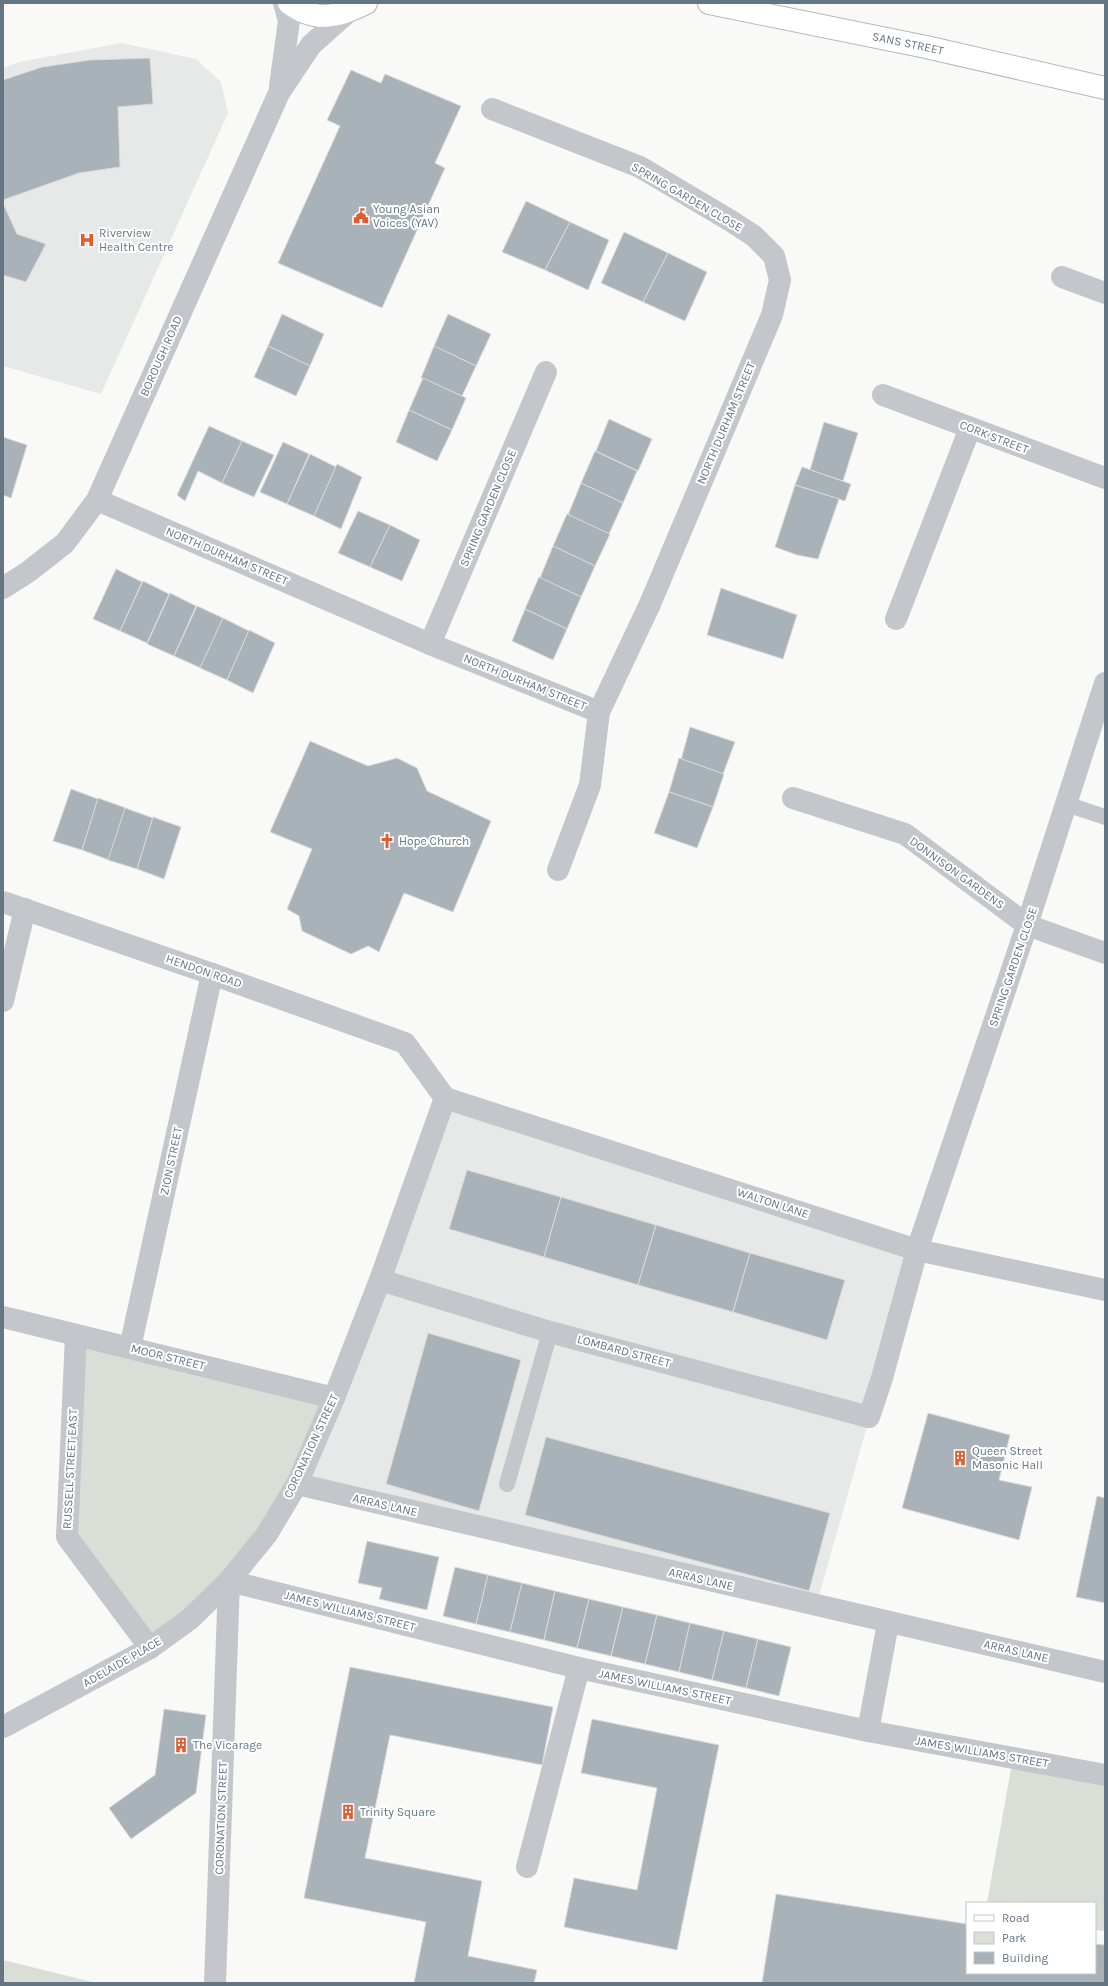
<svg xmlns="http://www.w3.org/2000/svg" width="1108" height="1986" viewBox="0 0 1108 1986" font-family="Karla,sans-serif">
  <rect width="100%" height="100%" fill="#f9f9f7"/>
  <!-- built -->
  <g fill="#e7e8e8">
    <path d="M122,43L196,59L221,82L228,113L101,394L3,366V68L19,62Z"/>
    <path d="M445,1098L917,1250L816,1606L297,1484Z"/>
  </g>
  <!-- green -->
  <g fill="#d9ded6">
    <path d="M76,1335L334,1398L267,1534L150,1648L67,1537Z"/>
    <path d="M1013,1758L1105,1774V1931L1095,1930V1903H987Z"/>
    <path d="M3,1960L96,1983H3Z"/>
  </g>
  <!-- building -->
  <g fill="#a9b2b8" stroke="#dbdbd9">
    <path d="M150,58L153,104L118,107L120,167L79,173L3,200V80L42,67L90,60Z"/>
    <path d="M351,70L381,83L385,74L461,106L435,163L445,168L382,308L278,263L340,126L327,120Z"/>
    <path d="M526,201L570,222L545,270L502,252Z"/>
    <path d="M3,203L17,234L46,244L26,282L3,275Z"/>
    <path d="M570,222L609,240L588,290L545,270Z"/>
    <path d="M624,232L668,253L643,302L601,283Z"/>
    <path d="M668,253L707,272L685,321L643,302Z"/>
    <path d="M282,314L324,334L310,366L268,346Z"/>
    <path d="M448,314L491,334L476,366L434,346Z"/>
    <path d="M268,346L310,366L296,396L254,377Z"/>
    <path d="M434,346L476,366L462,396L421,378Z"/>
    <path d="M423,378L466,398L452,430L409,410Z"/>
    <path d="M409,410L452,430L437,461L396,442Z"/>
    <path d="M609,419L652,439L638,471L596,451Z"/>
    <path d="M824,422L858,433L843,481L810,470Z"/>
    <path d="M209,426L242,441L222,483L198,471L185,501L177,495Z"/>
    <path d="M3,437L27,445L11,498L3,495Z"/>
    <path d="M242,441L274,455L254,497L222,483Z"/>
    <path d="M283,442L309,454L287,504L260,492Z"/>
    <path d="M595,451L637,471L623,503L581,483Z"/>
    <path d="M310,454L336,467L314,516L287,504Z"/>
    <path d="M337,464L362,477L341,529L314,516Z"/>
    <path d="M802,467L851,484L845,501L795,485Z"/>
    <path d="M581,483L623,503L609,534L568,515Z"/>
    <path d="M795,485L839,499L818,559L797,555L775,547Z"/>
    <path d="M358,511L390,525L370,567L338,553Z"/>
    <path d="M567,514L610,534L595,566L553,546Z"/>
    <path d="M390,525L420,540L402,581L370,567Z"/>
    <path d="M553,546L595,566L581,597L540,578Z"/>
    <path d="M116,569L142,582L120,631L93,619Z"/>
    <path d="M539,577L581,597L567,629L525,609Z"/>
    <path d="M143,581L169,594L147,643L120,631Z"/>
    <path d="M721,588L797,615L783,659L707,635Z"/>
    <path d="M170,593L196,606L174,656L147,644Z"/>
    <path d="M197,606L223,618L201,668L174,656Z"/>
    <path d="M525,609L567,629L553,660L512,641Z"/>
    <path d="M223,618L249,631L227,680L200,668Z"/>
    <path d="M249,630L275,643L253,693L227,680Z"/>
    <path d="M690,727L735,742L723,774L681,760Z"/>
    <path d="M310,741L368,766L397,758L417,768L427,791L491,821L453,912L404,893L379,952L368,946L351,954L302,931L299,916L287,909L312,849L270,832Z"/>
    <path d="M679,758L724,774L713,807L669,792Z"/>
    <path d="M71,789L98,799L82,850L53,841Z"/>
    <path d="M669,792L713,807L697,848L654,833Z"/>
    <path d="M98,798L126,808L109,860L82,850Z"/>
    <path d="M125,808L153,818L137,869L108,860Z"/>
    <path d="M153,817L181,827L164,879L137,869Z"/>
    <path d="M467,1170L561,1197L544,1257L449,1229Z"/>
    <path d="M561,1197L656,1225L638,1285L544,1257Z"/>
    <path d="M656,1225L750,1253L733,1312L638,1285Z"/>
    <path d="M750,1253L845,1280L827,1340L733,1312Z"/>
    <path d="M428,1333L521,1360L479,1511L386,1484Z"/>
    <path d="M928,1413L1010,1435L999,1480L1032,1487L1019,1540L902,1508Z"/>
    <path d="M546,1437L830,1513L809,1591L525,1515Z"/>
    <path d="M1097,1496L1105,1498V1603L1076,1597Z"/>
    <path d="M367,1541L439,1557L427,1610L379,1599L382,1588L358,1583Z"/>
    <path d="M455,1567L488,1575L476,1624L443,1616Z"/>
    <path d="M488,1575L522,1583L510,1632L476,1624Z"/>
    <path d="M522,1583L555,1591L544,1640L510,1632Z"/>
    <path d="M555,1591L589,1599L577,1648L544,1640Z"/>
    <path d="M589,1599L623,1607L611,1656L577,1648Z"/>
    <path d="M623,1607L657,1615L645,1664L611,1656Z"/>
    <path d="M657,1615L690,1623L679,1672L645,1664Z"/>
    <path d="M690,1623L724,1631L712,1680L679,1672Z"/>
    <path d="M724,1631L758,1639L746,1688L712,1680Z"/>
    <path d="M758,1639L791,1647L779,1696L746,1688Z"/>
    <path d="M350,1667L553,1707L542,1765L390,1735L365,1858L482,1881L468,1956L537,1970L534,1983H414L426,1922L304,1898Z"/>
    <path d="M164,1709L206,1715L196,1793L131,1839L109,1808L155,1775Z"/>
    <path d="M592,1719L719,1745L677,1950L564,1927L574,1878L637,1890L657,1788L581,1773Z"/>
    <path d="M776,1894L967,1924V1973H1095V1944L1105,1945V1983H762Z"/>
  </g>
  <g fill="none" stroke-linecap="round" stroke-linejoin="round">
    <!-- primary casing -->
    <g stroke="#b4b9bd" stroke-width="24">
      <g id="primary">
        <path d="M289,3C315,23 339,17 366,3"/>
        <path id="s1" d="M709,3L926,47L1105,88"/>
      </g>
    </g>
    <!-- service -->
    <g stroke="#c3c7cb" stroke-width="16">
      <path d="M1066,804L1105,817"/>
      <path d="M507,1484L550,1332"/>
    </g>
    <!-- minor -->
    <g stroke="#c3c7cb" stroke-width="22">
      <path d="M280,86L289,21L284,3"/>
      <path d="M1062,277L1105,293"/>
      <path d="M883,395L1105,478"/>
      <path d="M97,500L430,644L599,712L650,604L772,315L780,280L774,256L754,236L731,221L640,167L492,109"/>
      <path d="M3,588L28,572L65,543L97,500L279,93L311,45L347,13"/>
      <path d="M896,619L970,428"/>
      <path d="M430,644L546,372"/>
      <path d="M793,798L905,834L1027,925L1105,953"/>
      <path d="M558,870L590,785L599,712"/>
      <path d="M3,902L212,974L405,1043L445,1098L380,1280L334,1398L297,1484L267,1534L229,1581L190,1619L150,1648L3,1727"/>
      <path d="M3,1001L25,909"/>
      <path d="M445,1098L917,1250L1105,1290"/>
      <path d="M380,1280L550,1332L869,1417L882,1378L917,1250L1027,925L1105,683"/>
      <path d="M3,1317L334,1398"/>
      <path d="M76,1335L67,1537L150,1648"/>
      <path d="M130,1348L212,974"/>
      <path d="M297,1484L1105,1672"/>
      <path d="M229,1581L579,1668L868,1731L1105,1775"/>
      <path d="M868,1731L888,1623"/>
      <path d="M527,1867L579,1668"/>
      <path d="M215,1983L229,1581"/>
    </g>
    <!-- primary -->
    <use href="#primary" stroke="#fff" stroke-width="22"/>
  </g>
  <!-- icons -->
  <defs>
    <g id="civic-bare" transform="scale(1.2)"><path d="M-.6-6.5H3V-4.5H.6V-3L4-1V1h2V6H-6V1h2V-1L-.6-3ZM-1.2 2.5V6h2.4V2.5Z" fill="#e05c31" stroke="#fff" stroke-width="2.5" paint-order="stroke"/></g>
    <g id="hospital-bare" transform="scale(1.2)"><path d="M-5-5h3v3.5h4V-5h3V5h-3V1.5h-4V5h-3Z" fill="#e05c31" stroke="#fff" stroke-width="2.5" paint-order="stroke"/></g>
    <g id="church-bare" transform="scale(1.2)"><path d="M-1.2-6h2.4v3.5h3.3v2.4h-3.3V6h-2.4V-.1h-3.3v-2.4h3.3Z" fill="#e05c31" stroke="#fff" stroke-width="2.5" paint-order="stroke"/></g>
    <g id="building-bare" transform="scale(1.2)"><path d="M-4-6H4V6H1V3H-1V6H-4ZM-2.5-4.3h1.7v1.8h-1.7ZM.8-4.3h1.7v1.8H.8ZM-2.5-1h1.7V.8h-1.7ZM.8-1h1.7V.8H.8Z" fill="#e05c31" stroke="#fff" stroke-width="2.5" paint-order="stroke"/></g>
  </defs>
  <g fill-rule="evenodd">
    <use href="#civic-bare" x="361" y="216"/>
    <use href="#hospital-bare" x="87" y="240"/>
    <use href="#church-bare" x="387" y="841"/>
    <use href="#building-bare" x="960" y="1458"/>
    <use href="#building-bare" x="181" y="1745"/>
    <use href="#building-bare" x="348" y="1812"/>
  </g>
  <g text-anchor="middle" stroke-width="4" stroke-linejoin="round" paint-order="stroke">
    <!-- street labels -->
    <g font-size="12" fill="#657582" stroke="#fff">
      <text dy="4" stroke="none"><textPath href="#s1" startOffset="203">SANS STREET</textPath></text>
      <text transform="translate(687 197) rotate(30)" y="4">SPRING GARDEN CLOSE</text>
      <text transform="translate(161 356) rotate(-66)" y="4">BOROUGH ROAD</text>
      <text transform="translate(726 423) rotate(-67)" y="4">NORTH DURHAM STREET</text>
      <text transform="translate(994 437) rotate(21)" y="4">CORK STREET</text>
      <text transform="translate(488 508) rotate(-67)" y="4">SPRING GARDEN CLOSE</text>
      <text transform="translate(227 556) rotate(23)" y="4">NORTH DURHAM STREET</text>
      <text transform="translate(525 682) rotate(22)" y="4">NORTH DURHAM STREET</text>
      <text transform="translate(957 873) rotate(36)" y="4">DONNISON GARDENS</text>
      <text transform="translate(1013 967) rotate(-71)" y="4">SPRING GARDEN CLOSE</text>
      <text transform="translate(204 971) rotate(19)" y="4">HENDON ROAD</text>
      <text transform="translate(171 1161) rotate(-78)" y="4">ZION STREET</text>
      <text transform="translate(773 1203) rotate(18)" y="4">WALTON LANE</text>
      <text transform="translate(624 1351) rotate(15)" y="4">LOMBARD STREET</text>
      <text transform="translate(168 1357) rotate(14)" y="4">MOOR STREET</text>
      <text transform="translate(311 1446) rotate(-65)" y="4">CORONATION STREET</text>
      <text transform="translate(70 1469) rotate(-87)" y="4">RUSSELL STREET EAST</text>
      <text transform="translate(385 1505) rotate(13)" y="4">ARRAS LANE</text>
      <text transform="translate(701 1579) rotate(13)" y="4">ARRAS LANE</text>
      <text transform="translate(350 1611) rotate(14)" y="4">JAMES WILLIAMS STREET</text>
      <text transform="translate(1016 1651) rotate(13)" y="4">ARRAS LANE</text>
      <text transform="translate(122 1662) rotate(-30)" y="4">ADELAIDE PLACE</text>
      <text transform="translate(665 1687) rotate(12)" y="4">JAMES WILLIAMS STREET</text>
      <text transform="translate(982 1752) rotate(10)" y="4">JAMES WILLIAMS STREET</text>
      <text transform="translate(221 1818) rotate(-88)" y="4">CORONATION STREET</text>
    </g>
    <!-- poi labels -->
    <g font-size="12" fill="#657582" stroke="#fff" text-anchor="start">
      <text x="373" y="213">Young Asian<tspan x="373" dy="14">Voices (YAV)</tspan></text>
      <text x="99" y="237">Riverview<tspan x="99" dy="14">Health Centre</tspan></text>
      <text x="399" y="845">Hope Church</text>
      <text x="972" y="1455">Queen Street<tspan x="972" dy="14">Masonic Hall</tspan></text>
      <text x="193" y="1749">The Vicarage</text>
      <text x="360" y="1816">Trinity Square</text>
    </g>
  </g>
  <!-- border -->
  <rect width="1108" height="1986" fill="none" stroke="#657582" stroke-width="8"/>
  <!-- legend -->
  <rect x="966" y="1902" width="130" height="72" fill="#ffffff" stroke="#c1c8cd"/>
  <rect x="974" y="1915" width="20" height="6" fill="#ffffff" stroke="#c1c8cd"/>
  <text x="1002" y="1922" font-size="12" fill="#657582">Road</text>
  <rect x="974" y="1932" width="20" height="12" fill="#d9ded6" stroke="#c1c8cd"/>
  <text x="1002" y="1942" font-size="12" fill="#657582">Park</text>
  <rect x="974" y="1952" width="20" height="12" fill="#a9b2b8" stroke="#c1c8cd"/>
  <text x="1002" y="1962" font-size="12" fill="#657582">Building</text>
</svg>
